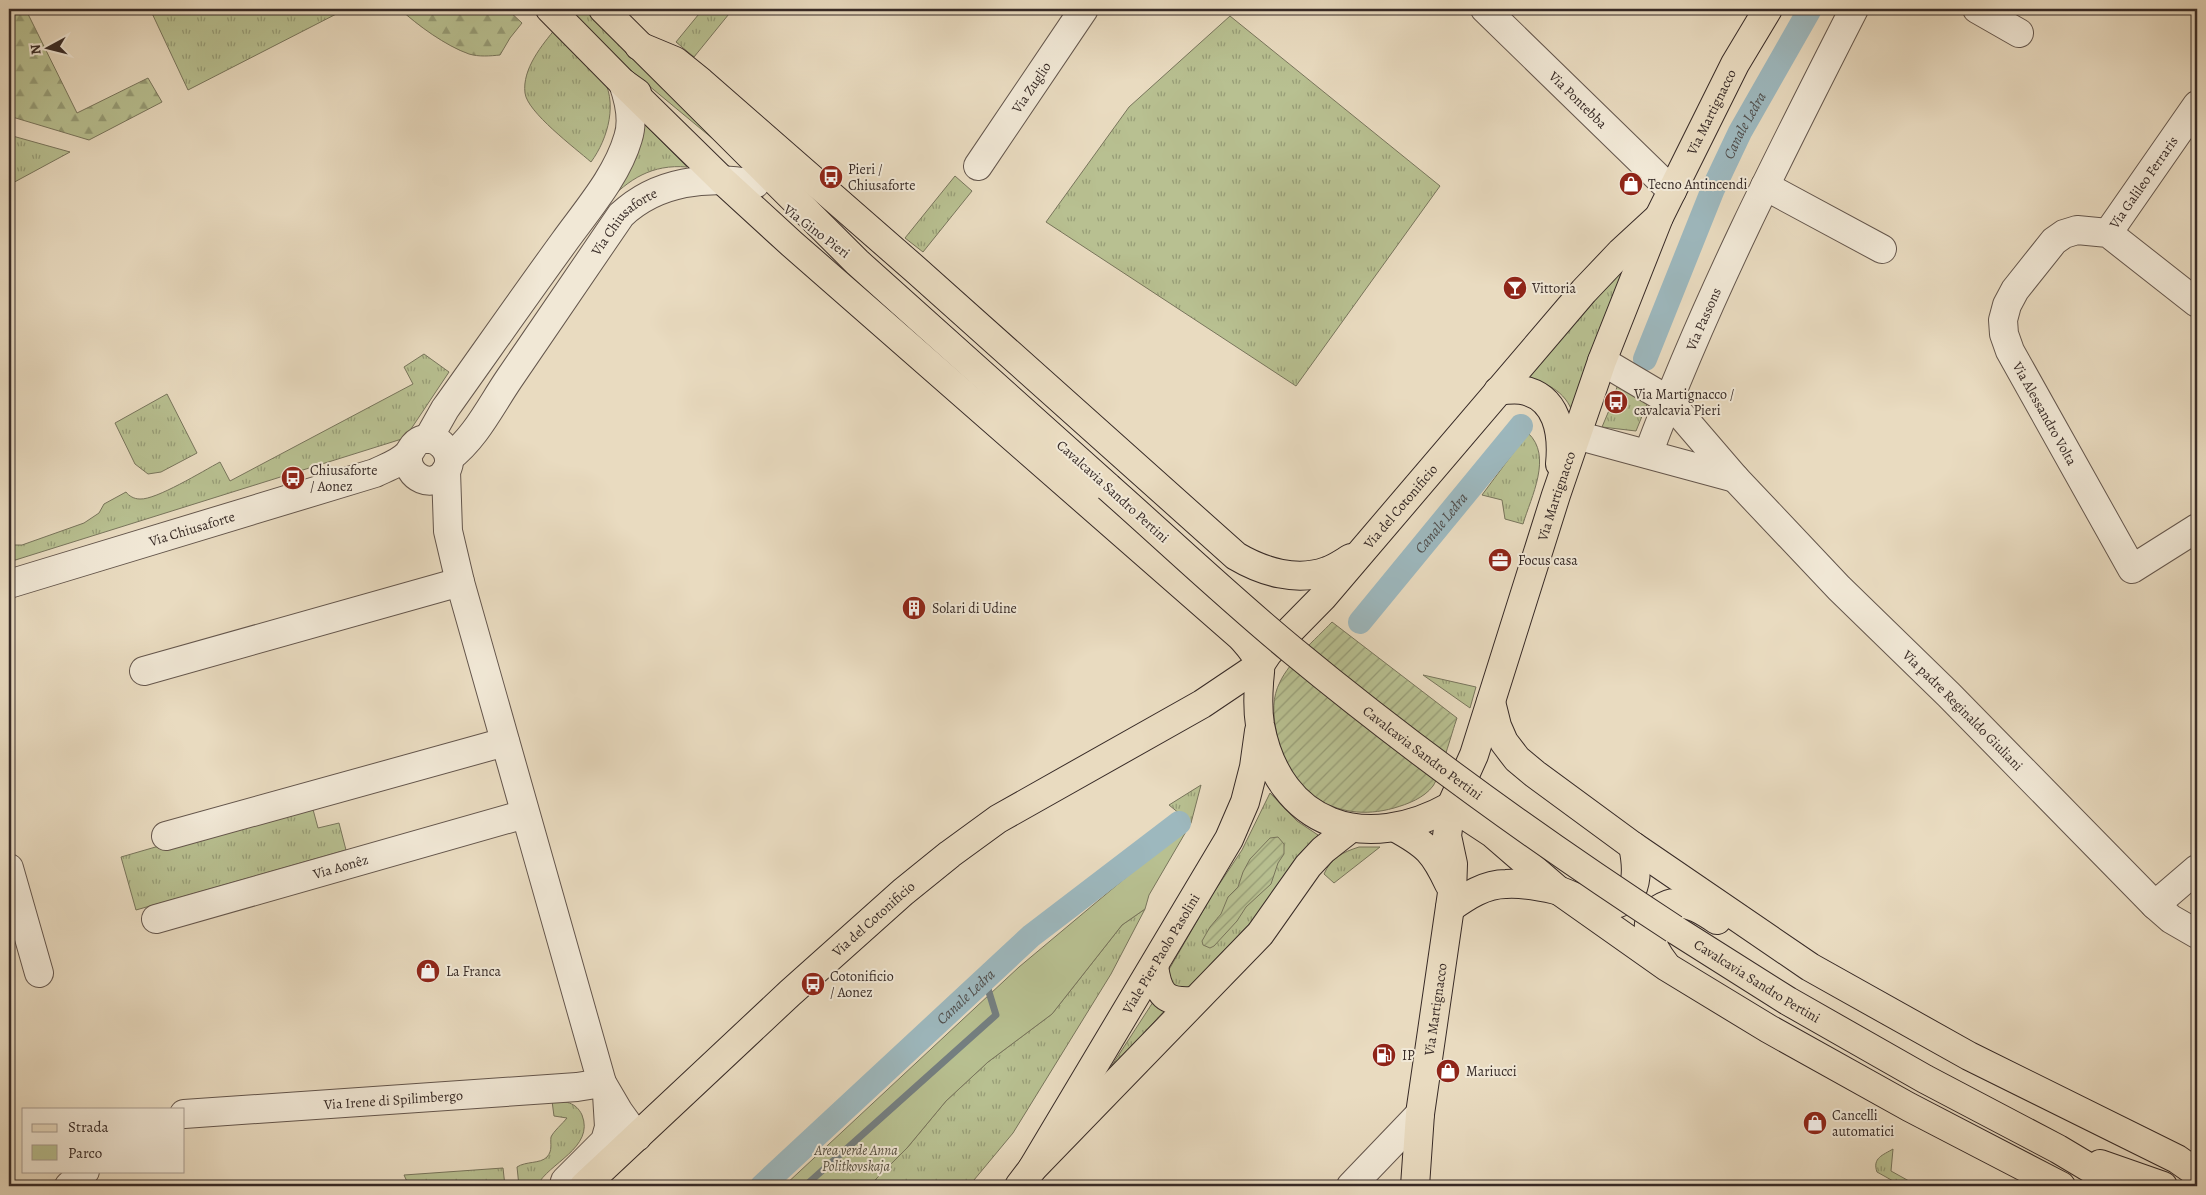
<svg xmlns="http://www.w3.org/2000/svg" width="2206" height="1195" viewBox="0 0 2206 1195" font-family="Alegreya,serif">
  <defs>
    <pattern id="grass-tufts" width="24" height="20" patternUnits="userSpaceOnUse" patternTransform="scale(1.25)"><rect width="24" height="20" fill="#b8c091"/><path d="M3 7l-1-3M5 7V3M7 7l1-3M15 17l-1-3M17 17v-4M19 17l1-3" fill="none" stroke="#969c76"/></pattern>
    <pattern id="forest-firs" width="22" height="20" patternUnits="userSpaceOnUse" patternTransform="scale(1.25)"><rect width="22" height="20" fill="#b8c091"/><path d="M5 1l3.5 6h-7zM16 11l3.5 6h-7z" fill="#969c76"/></pattern>
    <pattern id="garden-furrows" width="10" height="10" patternUnits="userSpaceOnUse" patternTransform="scale(1.25)"><rect width="10" height="10" fill="#b8c091"/><path d="M-1 1l2-2M0 10L10 0M9 11l2-2" fill="none" stroke="#969c76"/></pattern>
  </defs>
  <rect width="100%" height="100%" fill="#e9dbc0"/>
  <filter id="stains"><feTurbulence type="fractalNoise" baseFrequency=".004" numOctaves="4"/><feColorMatrix values="0 0 0 0 .2 0 0 0 0 .09 0 0 0 0 .02 0 0 0 .5 -.17"/></filter>
  <radialGradient id="worn" r=".72"><stop offset=".6" stop-color="#630" stop-opacity="0"/><stop offset="1" stop-color="#630" stop-opacity=".3"/></radialGradient>
  <!-- grass -->
  <g fill="url(#grass-tufts)" stroke="#78755c">
    <path d="M150,9H346L188,90Z"/>
    <path d="M563,9H584L777,192L607,51Z"/>
    <path d="M703,9H733L694,57L676,42Z"/>
    <path d="M1230,16L1440,186L1296,386L1046,222L1129,107Z"/>
    <path d="M556,28C570,43 589,58 601,75C619,101 608,139 591,162C575,148 527,112 525,93C522,69 542,45 556,28Z"/>
    <path d="M641,121L687,167C652,164 629,179 606,203Z"/>
    <path d="M9,135L70,152L9,185Z"/>
    <path d="M955,176L972,191L923,252L905,238Z"/>
    <path d="M1638,251L1573,414C1566,391 1545,381 1522,378Z"/>
    <path d="M424,354L449,372L405,438L9,562V545H22L84,523L99,513L104,504L126,492C129,496 134,499 140,499C156,500 203,471 220,462L230,481L413,384L404,367Z"/>
    <path d="M1619,381L1647,404L1636,431L1602,427L1610,408L1619,410L1624,397L1615,393Z"/>
    <path d="M167,394L197,453L161,472L148,474L135,464L115,423Z"/>
    <path d="M1528,433C1553,456 1531,497 1523,524L1505,519L1502,500L1482,495Z"/>
    <path d="M1423,675L1476,687L1470,708Z"/>
    <path d="M1201,785L1191,823L1169,805Z"/>
    <path d="M1270,793L1297,821L1318,835L1301,852L1258,915L1186,990L1172,986L1167,973L1212,895L1242,850Z"/>
    <path d="M311,802L318,828L339,823L346,850L136,910L121,857Z"/>
    <path d="M1359,847H1380L1334,883L1324,874C1331,858 1343,852 1359,847Z"/>
    <path d="M1145,909L1111,974L1013,1133L969,1186H869L907,1148L946,1101L988,1062L1052,1014L1122,925Z"/>
    <path d="M1155,999L1166,1009L1107,1073Z"/>
    <path d="M552,1101C565,1101 576,1102 582,1115C595,1148 548,1163 537,1186H519L517,1167C526,1161 540,1164 547,1157C553,1150 550,1144 551,1137C553,1132 563,1123 567,1118L554,1116Z"/>
    <path d="M1893,1149L1891,1171L1918,1186H1902L1877,1172C1872,1158 1883,1155 1893,1149Z"/>
    <path d="M503,1168L505,1186H409L404,1175Z"/>
  </g>
  <!-- forest -->
  <g fill="url(#forest-firs)" stroke="#78755c">
    <path d="M9,9H29L28,14L77,113L148,78L162,102L89,140L9,116Z"/>
    <path d="M400,9H507L522,23L510,38L500,55C490,56 479,57 469,54C446,46 417,25 400,9Z"/>
  </g>
  <!-- park -->
  <path fill="#b8c091" stroke="#78755c" d="M1191,823L1149,895L1145,909L1122,925L1052,1014L988,1062L946,1101L907,1148L869,1186H784L1019,967Z"/>
  <!-- garden -->
  <g fill="url(#garden-furrows)" stroke="#78755c">
    <path d="M1332,622L1457,718C1452,732 1440,776 1433,786C1424,798 1408,804 1394,808C1335,825 1285,790 1276,730C1273,714 1272,697 1280,682C1289,662 1316,639 1332,622Z"/>
    <path d="M1278,837L1284,844V854L1278,863L1271,884L1246,907L1237,921L1214,946L1210,948L1203,945L1202,941L1210,927L1221,914L1228,897L1238,887L1243,872L1250,859L1270,838Z"/>
  </g>
  <g fill="none" stroke-linecap="round" stroke-linejoin="round">
    <!-- stream -->
    <path stroke="#747f81" stroke-width="7" d="M805,1186L996,1015L985,979"/>
    <!-- canal -->
    <g stroke="#9db8be" stroke-width="24">
      <path id="s1" d="M1645,359L1713,189L1740,132L1810,9"/>
      <path id="s2" d="M1360,622L1521,426"/>
      <path id="s3" d="M762,1186L1031,936L1179,823"/>
    </g>
    <!-- minor casing -->
    <g stroke="#64564c" stroke-width="30">
      <g id="minor">
        <path id="s4" d="M1485,9L1672,191"/>
        <path d="M1977,9L2019,33"/>
        <path id="s5" d="M978,166L1084,9"/>
        <path d="M1765,186L1882,249"/>
        <path id="s6" d="M2108,233L2197,105"/>
        <path id="s7" d="M2197,303L2108,233L2077,230L2064,234L2054,241L2015,290L2007,305L2003,320L2004,334L2010,351L2132,569L2197,528"/>
        <path id="s8" d="M1602,361L1668,400L1735,478L1839,588L1949,695L2155,905L2171,919L2197,934"/>
        <path d="M1576,435L1735,478"/>
        <path d="M428,439L445,409C485,353 524,297 564,242C587,210 617,176 628,138C634,120 629,100 623,83"/>
        <path id="s9" d="M1648,454C1705,301 1780,154 1854,9"/>
        <path id="s10" d="M449,458C476,437 490,407 509,379C546,325 583,270 621,215C657,181 708,175 755,184"/>
        <path d="M446,471L448,531L460,582L602,1083L619,1112L637,1137"/>
        <path id="s11" d="M9,584L375,473C385,468 400,463 408,454C413,448 413,443 421,440C438,434 455,453 447,469C435,492 405,478 408,454"/>
        <path d="M144,671L460,582"/>
        <path d="M166,836L505,742"/>
        <path d="M9,868L39,973"/>
        <path d="M2155,905L2197,869"/>
        <path id="s12" d="M156,919L525,814"/>
        <path id="s13" d="M184,1114L577,1087L602,1083"/>
        <path d="M69,1186L85,1171"/>
        <path d="M564,1186L565,1181L605,1141L609,1127L607,1094"/>
        <path d="M1351,1186L1420,1114"/>
      </g>
    </g>
    <!-- major casing -->
    <g stroke="#372a26" stroke-width="30">
      <g id="major">
        <path d="M550,9L623,83L637,93"/>
        <path d="M603,9L857,262L1108,487"/>
        <path d="M639,46L675,61L701,82L916,270L1236,556C1263,572 1297,582 1327,571C1336,568 1344,562 1351,558"/>
        <path d="M623,83L722,180L792,244L1241,637C1248,645 1257,654 1260,665C1261,670 1259,678 1259,684C1258,697 1258,712 1260,725C1279,827 1366,854 1451,806"/>
        <path d="M1498,391C1505,390 1514,389 1521,390C1558,396 1563,434 1560,464"/>
        <path d="M1491,702L1497,726L1504,742L1517,759L1535,774L1633,846L1810,967L1969,1056L2177,1159L2197,1173"/>
        <path d="M1451,806L1492,833L1558,890L1667,967L1769,1029L1909,1107L2061,1186"/>
        <path d="M1396,828C1427,845 1434,852 1449,884"/>
        <path d="M1450,908C1467,896 1485,884 1506,884C1523,883 1539,886 1556,890C1568,893 1579,900 1592,903C1636,914 1640,879 1633,846"/>
        <path id="s14" d="M1674,929L1788,1001L1925,1079L2058,1149L2120,1186"/>
        <path d="M1665,964C1654,950 1638,922 1659,909C1664,906 1669,903 1674,903C1690,902 1705,912 1717,920"/>
        <path d="M1154,966C1158,995 1165,1003 1194,1001"/>
        <path d="M2100,1164L2163,1186"/>
        <path id="s15" d="M1032,1169L1229,839L1245,802L1254,767L1259,731"/>
        <path id="s16" d="M584,1186L790,993L903,892L950,854L998,819L1202,704L1260,665L1268,653L1323,597L1584,291L1621,252L1659,217"/>
        <path d="M1019,1186L1032,1169L1260,934L1308,866L1323,850L1351,828"/>
        <path id="s17" d="M1415,1186L1420,1114L1452,893L1453,864L1447,836L1451,806L1474,755L1556,495L1602,361L1659,217L1735,64L1768,9"/>
      </g>
    </g>
    <!-- minor -->
    <use href="#minor" stroke="#f1e8d6" stroke-width="28"/>
    <!-- major -->
    <use href="#major" stroke="#e9dbc0" stroke-width="28"/>
    <!-- major-bridge casing -->
    <g stroke="#372a26" stroke-width="30" stroke-linecap="butt">
      <g id="major-bridge">
        <path id="s18" d="M1108,487C1169,541 1229,598 1292,650C1414,751 1542,843 1674,929"/>
      </g>
    </g>
    <!-- major-bridge -->
    <use href="#major-bridge" stroke="#e9dbc0" stroke-width="28"/>
  </g>
  <!-- icons -->
  <defs>
    <g id="bus-disc" transform="scale(1.25)"><circle r="9.5" fill="#8f2418" stroke="#f1e8d6"/><path d="M-5-6H5V4H4V6H2V4H-2V6H-4V4H-5ZM-3.5-4V0h7V-4ZM-3.5 1.2v1.5H-2V1.2ZM2 1.2v1.5H3.5V1.2Z" fill="#fff"/></g>
    <g id="shop-disc" transform="scale(1.25)"><circle r="9.5" fill="#8f2418" stroke="#f1e8d6"/><path d="M-5-2.5h2.3a2.7 3.5 0 0 1 5.4 0H5L5.5 6h-11ZM-1.5-2.5h3a1.5 2.3 0 0 0-3 0Z" fill="#fff"/></g>
    <g id="bar-disc" transform="scale(1.25)"><circle r="9.5" fill="#8f2418" stroke="#f1e8d6"/><path d="M-6-5H6L.8 .8V4.5H3.5V6h-7V4.5H-.8V.8Z" fill="#fff"/></g>
    <g id="office-disc" transform="scale(1.25)"><circle r="9.5" fill="#8f2418" stroke="#f1e8d6"/><path d="M-6-3h4V-5.5h4V-3h4V5H-6ZM-1-4.5V-3h2v-1.5ZM-6 0V1H6V0Z" fill="#fff"/></g>
    <g id="building-disc" transform="scale(1.25)"><circle r="9.5" fill="#8f2418" stroke="#f1e8d6"/><path d="M-4-6H4V6H1V3H-1V6H-4ZM-2.5-4.3h1.7v1.8h-1.7ZM.8-4.3h1.7v1.8H.8ZM-2.5-1h1.7V.8h-1.7ZM.8-1h1.7V.8H.8Z" fill="#fff"/></g>
    <g id="fuel-disc" transform="scale(1.25)"><circle r="9.5" fill="#8f2418" stroke="#f1e8d6"/><path d="M-5.5-6h7V0h2V4h1.3V-2.5L3-4.5l.8-.8L6-3V5H2.5V1h-1V6h-7ZM-4.2-4.7v3.2H.2V-4.7Z" fill="#fff"/></g>
  </defs>
  <g fill-rule="evenodd">
    <use href="#bus-disc" x="831" y="177"/>
    <use href="#shop-disc" x="1631" y="184"/>
    <use href="#bar-disc" x="1515" y="288"/>
    <use href="#bus-disc" x="1616" y="402"/>
    <use href="#bus-disc" x="293" y="478"/>
    <use href="#office-disc" x="1500" y="560"/>
    <use href="#building-disc" x="914" y="608"/>
    <use href="#shop-disc" x="428" y="971"/>
    <use href="#bus-disc" x="813" y="984"/>
    <use href="#fuel-disc" x="1384" y="1055"/>
    <use href="#shop-disc" x="1448" y="1071"/>
    <use href="#shop-disc" x="1815" y="1123"/>
  </g>
  <g text-anchor="middle" stroke-width="4" stroke-linejoin="round" paint-order="stroke">
    <!-- street labels -->
    <g font-size="14" fill="#372a26" stroke="#f1e8d6">
      <text dy="5" stroke="none"><textPath href="#s5" startOffset="95">Via Zuglio</textPath></text>
      <text dy="5" stroke="none"><textPath href="#s4" startOffset="130">Via Pontebba</textPath></text>
      <text dy="5" stroke="none"><textPath href="#s17" startOffset="1126">Via Martignacco</textPath></text>
      <text dy="5" stroke="none"><textPath href="#s6" startOffset="62">Via Galileo Ferraris</textPath></text>
      <text dy="5" stroke="none"><textPath href="#s10" startOffset="296">Via Chiusaforte</textPath></text>
      <text transform="translate(817 231) rotate(37)" y="5">Via Gino Pieri</text>
      <text dy="5" stroke="none"><textPath href="#s9" startOffset="146">Via Passons</textPath></text>
      <text dy="5" stroke="none"><textPath href="#s7" startOffset="369">Via Alessandro Volta</textPath></text>
      <text transform="translate(1113 491) rotate(42)" y="5">Cavalcavia Sandro Pertini</text>
      <text dy="5" stroke="none"><textPath href="#s17" startOffset="711">Via Martignacco</textPath></text>
      <text dy="5" stroke="none"><textPath href="#s16" startOffset="1070">Via del Cotonificio</textPath></text>
      <text dy="5" stroke="none"><textPath href="#s11" startOffset="191">Via Chiusaforte</textPath></text>
      <text dy="5" stroke="none"><textPath href="#s8" startOffset="505">Via padre Reginaldo Giuliani</textPath></text>
      <text dy="5" stroke="none"><textPath href="#s18" startOffset="412">Cavalcavia Sandro Pertini</textPath></text>
      <text dy="5" stroke="none"><textPath href="#s12" startOffset="192">Via Aonêz</textPath></text>
      <text dy="5" stroke="none"><textPath href="#s16" startOffset="394">Via del Cotonificio</textPath></text>
      <text dy="5" stroke="none"><textPath href="#s15" startOffset="251">Viale Pier Paolo Pasolini</textPath></text>
      <text dy="5" stroke="none"><textPath href="#s14" startOffset="98">Cavalcavia Sandro Pertini</textPath></text>
      <text dy="5" stroke="none"><textPath href="#s17" startOffset="178">Via Martignacco</textPath></text>
      <text dy="5" stroke="none"><textPath href="#s13" startOffset="210">Via Irene di Spilimbergo</textPath></text>
    </g>
    <!-- poi labels -->
    <g font-size="14" fill="#372a26" stroke="#f1e8d6" text-anchor="start">
      <text x="848" y="174">Pieri /<tspan x="848" dy="16">Chiusaforte</tspan></text>
      <text x="1648" y="189">Tecno Antincendi</text>
      <text x="1532" y="293">Vittoria</text>
      <text x="1634" y="399">Via Martignacco /<tspan x="1634" dy="16">cavalcavia Pieri</tspan></text>
      <text x="310" y="475">Chiusaforte<tspan x="310" dy="16">/ Aonez</tspan></text>
      <text x="1518" y="565">Focus casa</text>
      <text x="932" y="613">Solari di Udine</text>
      <text x="446" y="976">La Franca</text>
      <text x="830" y="981">Cotonificio<tspan x="830" dy="16">/ Aonez</tspan></text>
      <text x="1402" y="1060">IP</text>
      <text x="1466" y="1076">Mariucci</text>
      <text x="1832" y="1120">Cancelli<tspan x="1832" dy="16">automatici</tspan></text>
    </g>
    <!-- park labels -->
    <g font-size="14" font-style="italic" fill="#575041" stroke="#f1e8d6">
      <text x="856" y="1155">Area verde Anna<tspan x="856" dy="16">Politkovskaja</tspan></text>
    </g>
    <!-- water labels -->
    <g font-size="15" font-style="italic" fill="#504e4c" stroke="#f1e8d6">
      <text dy="5" stroke="none"><textPath href="#s1" startOffset="254">Canale Ledra</textPath></text>
      <text dy="5" stroke="none"><textPath href="#s2" startOffset="128">Canale Ledra</textPath></text>
      <text dy="5" stroke="none"><textPath href="#s3" startOffset="278">Canale Ledra</textPath></text>
    </g>
  </g>
  <!-- margin -->
  <rect width="2206" height="1195" fill="none" stroke="#e9dbc0" stroke-width="30"/>
  <rect x="10" y="10" width="2186" height="1175" fill="none" stroke="#372a26" stroke-width="2.5"/>
  <rect x="15" y="15" width="2176" height="1165" fill="none" stroke="#372a26"/>
  <!-- legend -->
  <rect x="22" y="1108" width="162" height="65" fill="#f1e8d6" stroke="#a79c90"/>
  <rect x="32" y="1124" width="25" height="8" fill="#e9dbc0" stroke="#a79c90"/>
  <text x="68" y="1132" font-size="15" fill="#372a26">Strada</text>
  <rect x="32" y="1145" width="25" height="15" fill="#b8c091" stroke="#a79c90"/>
  <text x="68" y="1158" font-size="15" fill="#372a26">Parco</text>
  <!-- north arrow -->
  <g transform="translate(48 48) rotate(263)" stroke="#f1e8d6" stroke-width="4" paint-order="stroke">
  <path d="M0-4L9 19L0 12L-9 19Z" fill="#372a26"/>
  <text y="-8" font-size="14" font-weight="bold" text-anchor="middle" fill="#372a26">N</text>
  </g>
  <rect width="100%" height="100%" filter="url(#stains)"/>
  <rect width="100%" height="100%" fill="url(#worn)"/>
</svg>
